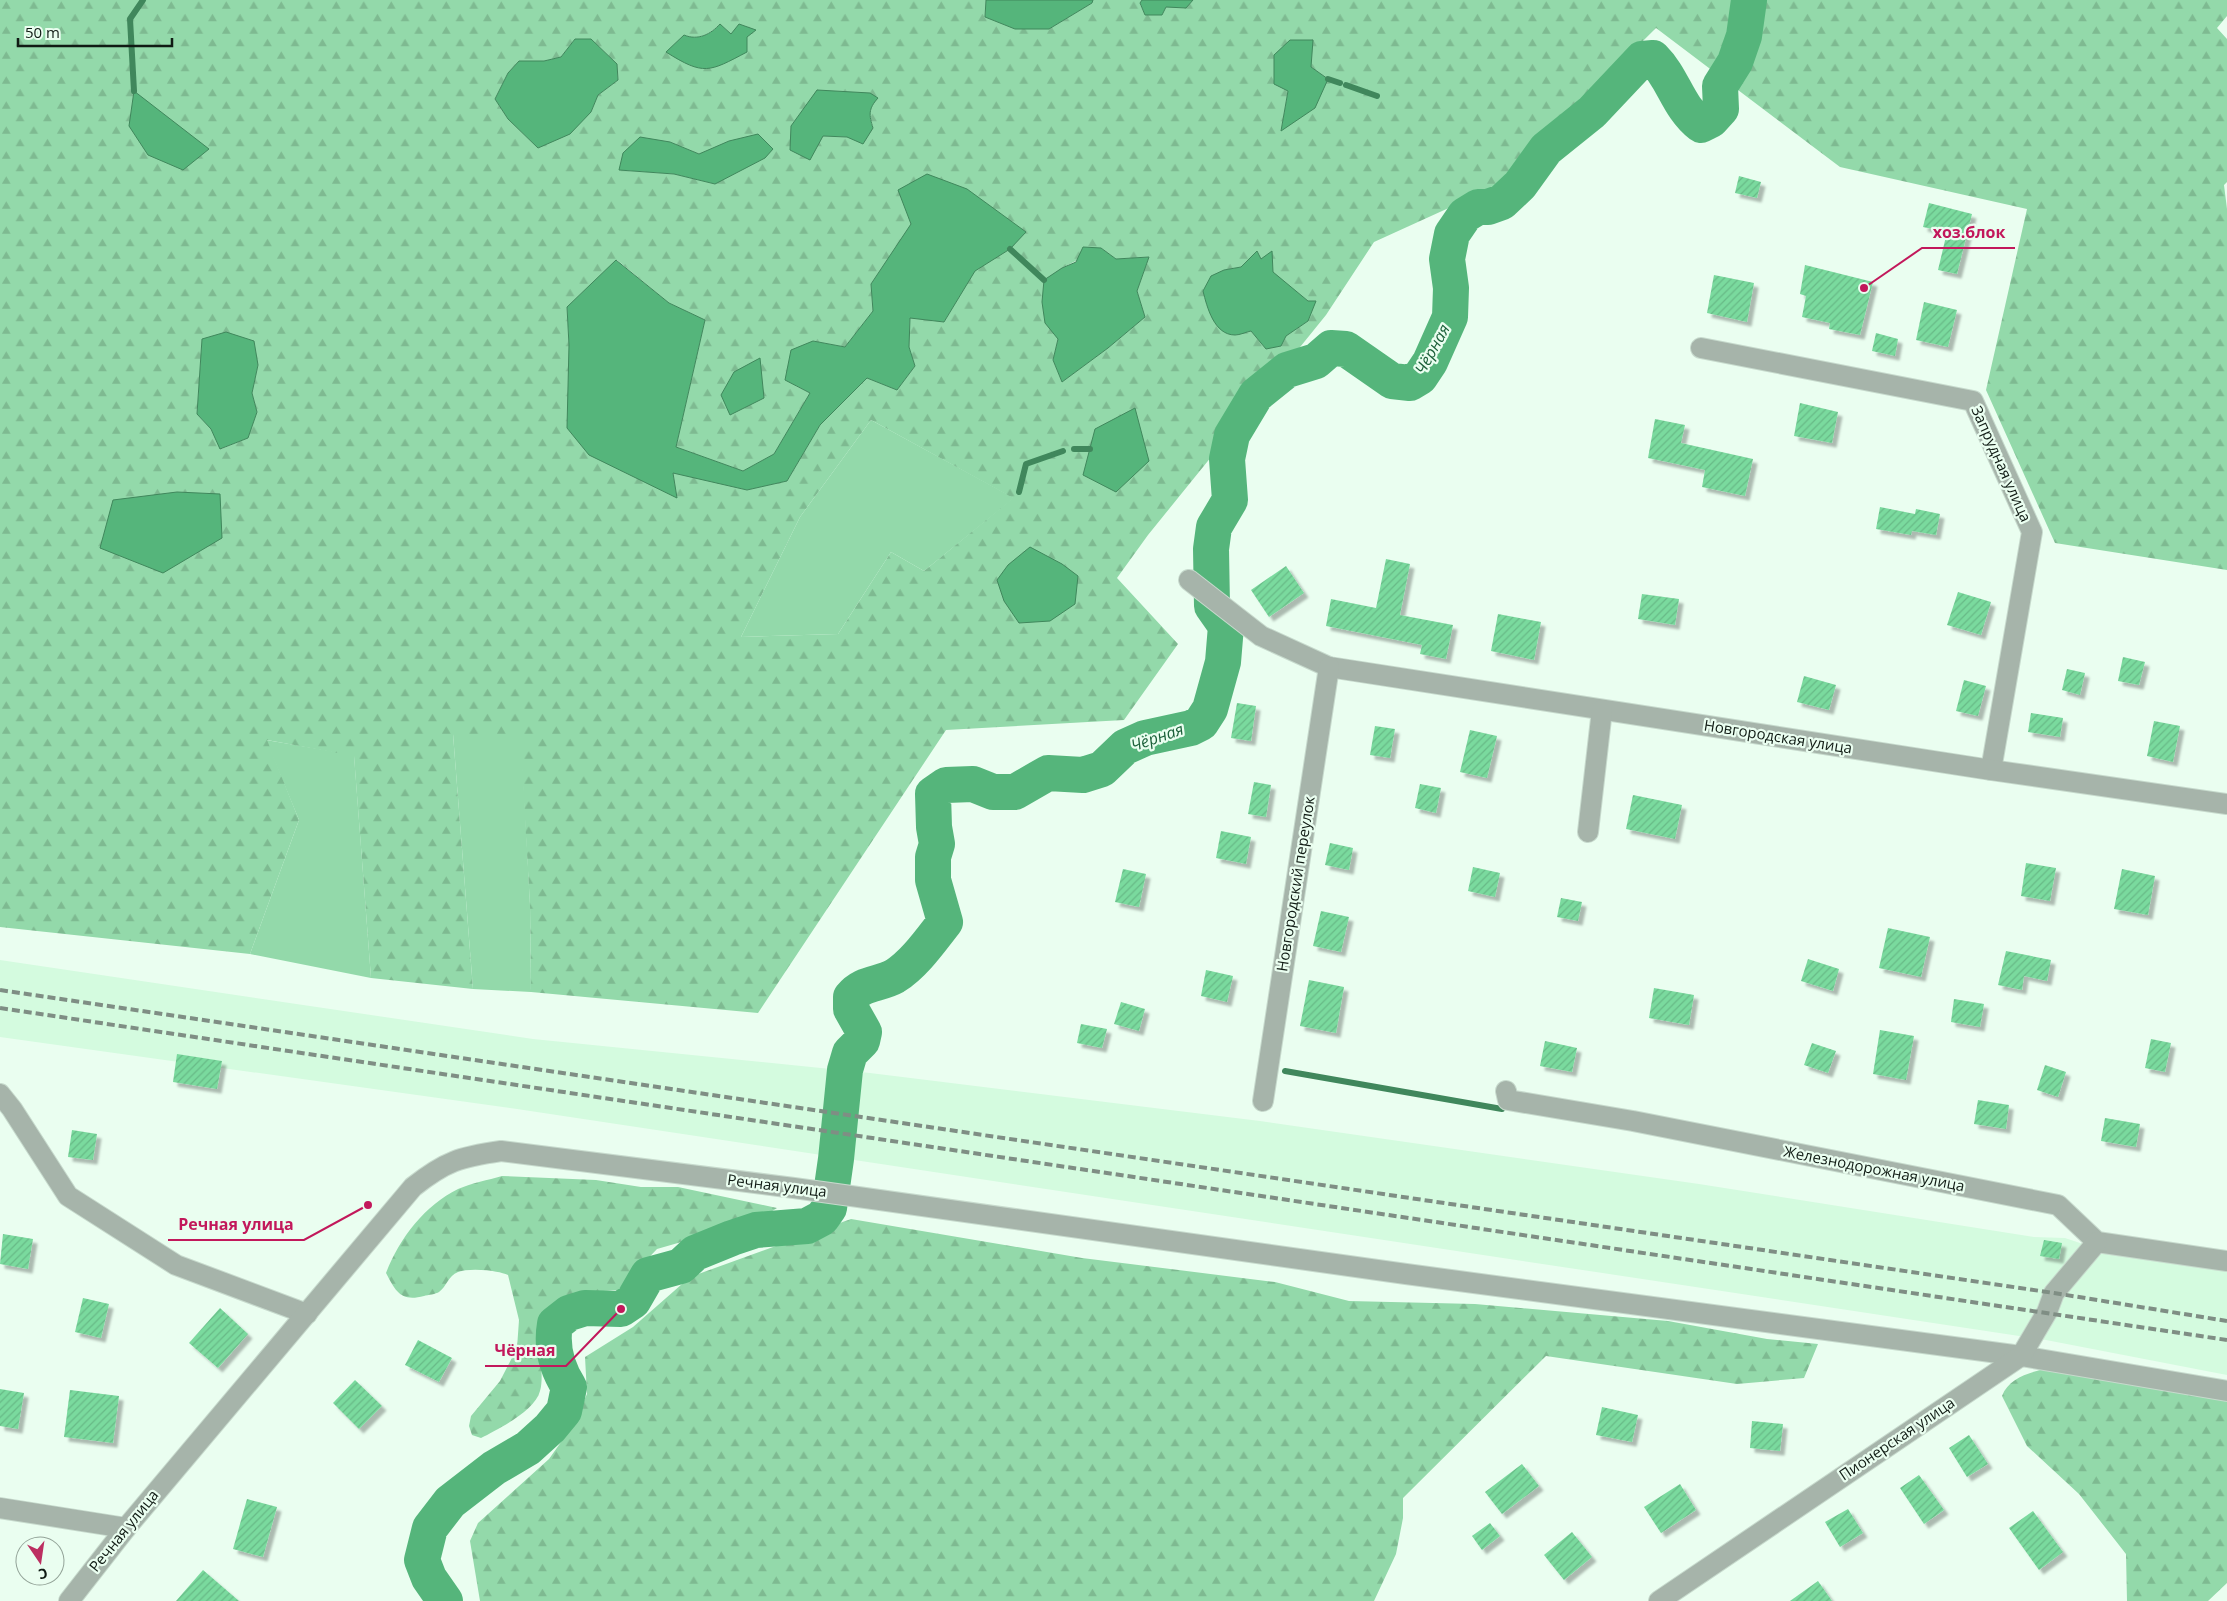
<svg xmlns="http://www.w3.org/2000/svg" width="2227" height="1601" viewBox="0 0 2227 1601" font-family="'Open Sans',sans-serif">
  <defs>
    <pattern id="forest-firs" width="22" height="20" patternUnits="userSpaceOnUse" patternTransform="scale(1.25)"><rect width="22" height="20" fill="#93d9aa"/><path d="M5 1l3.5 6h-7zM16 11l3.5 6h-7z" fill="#7eba91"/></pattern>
    <pattern id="building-hatch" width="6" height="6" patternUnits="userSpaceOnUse" patternTransform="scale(1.25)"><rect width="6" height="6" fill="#7ada9e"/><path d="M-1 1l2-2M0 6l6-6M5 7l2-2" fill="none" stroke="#68ba87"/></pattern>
    <filter id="shadow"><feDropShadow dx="4.5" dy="4.5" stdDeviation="1" flood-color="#0004"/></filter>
  </defs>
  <rect width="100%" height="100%" fill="#eafef0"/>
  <!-- built -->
  <path fill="#d4fbdf" d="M0,960L533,1039L870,1073L1260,1121L1699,1184L2034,1237L2065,1238L2107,1252L2227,1271V1375L2046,1340L517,1109L0,1037Z"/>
  <!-- green -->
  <g fill="#93d9aa">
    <path d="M871,420L1014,498L924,571L891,552L838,634L741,637L800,517Z"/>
    <path d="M453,734H521L530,905L531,992L473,989Z"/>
    <path d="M266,740L354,755L371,978L250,954L299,820Z"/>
  </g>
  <!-- forest -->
  <g fill="url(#forest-firs)" fill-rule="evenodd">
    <path d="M0,0H986L985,17L1016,29H1049L1092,3L1093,0H1142L1140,4L1145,15H1162L1166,7H1186L1193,0H2227V16L2217,28L2227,39V182L2224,185L2227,209V570L2055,543L1986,390L2027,209L1840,167L1656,28L1497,186L1374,242L1326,315L1148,535L1117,578L1178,644L1124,720L946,730L758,1013L531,992L530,905L520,734H453L473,989L371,978L354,756L267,740L299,820L250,954L0,927ZM720,24L731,34L692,66L667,52L684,35C697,41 710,34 720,24ZM575,39H591L617,64L618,80L598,95L591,112L538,148L508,119L495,99L508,73L519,61H544L561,57ZM1311,67L1328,79L1281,131L1288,91ZM877,98C868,109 869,115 873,128L847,137L823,136ZM670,142L699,154L715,184L674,174L619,170ZM899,190L1010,249L975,270L944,322L910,317L909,347L915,366L897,390L867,378L820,425L787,481L747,490L673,472L676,497L569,345L567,307L617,260L669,303L705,320L676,447L743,471L774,454L810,393L796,386L813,341L845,347L873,311L871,284L912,224ZM1101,248L1116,259L1149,257L1137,291L1145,317L1108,348L1062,382L1053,360L1058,339L1062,268ZM1257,252C1264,270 1293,289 1308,301V321L1266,349L1251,331L1234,335L1224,270L1241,267ZM202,339L258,365L252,393L257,412L248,438L221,449L211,429L197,414ZM871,420L1013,498L924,571L891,552L838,634L741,637L800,517Z"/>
    <path d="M502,1176L596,1180L641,1187H678L777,1208L758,1220L657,1249L618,1290C561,1294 542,1292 541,1356C541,1367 543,1381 540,1391C535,1411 498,1429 481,1438L472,1435L469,1426L471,1416L500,1381L517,1348L519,1320L508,1275C497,1270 469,1268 458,1272C448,1276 447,1286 439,1292C436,1294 428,1295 424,1296C401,1302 396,1292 386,1273C399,1239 425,1205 458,1189C472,1183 488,1180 502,1176Z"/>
    <path d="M851,1219L1082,1258L1275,1282L1349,1301L1475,1304L1668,1321L1767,1339L1818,1344L1804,1378L1737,1384L1546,1356L1403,1498V1518L1396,1554L1374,1601H480L470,1541L478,1523L549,1459L571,1428L587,1394L585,1357L633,1327L690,1277Z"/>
    <path d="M2054,1366L2066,1367L2084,1377L2170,1384L2227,1396V1583L2208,1601H2127L2126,1554L2079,1494L2027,1446L2002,1396C2010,1375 2035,1372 2054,1366Z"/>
  </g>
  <!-- water -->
  <g fill="#55b57b" stroke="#40875c">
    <path d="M986,0H1093L1092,3L1049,29H1015L985,17Z"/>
    <path d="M1142,0H1193L1186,8L1166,7L1162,15H1145L1140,3Z"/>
    <path d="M720,24L731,34L739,24L756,30L747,37V52C709,72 704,76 666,52L684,35C698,41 711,34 720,24Z"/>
    <path d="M575,39H591L617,64L618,80L598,95L591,112L570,134L538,148L508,119L495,99L508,73L519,61H544L561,57Z"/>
    <path d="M1290,40H1313L1311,67L1328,79L1315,108L1281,131L1288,91L1274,84V55Z"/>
    <path d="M817,90L870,93L878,98C868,109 869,115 873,128L863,144L847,137L823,136L810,160L790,150L791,126Z"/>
    <path d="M134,91L209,149L183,170L148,155L129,126Z"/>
    <path d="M758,134L773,149L765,158L715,184L674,174L619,170L623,153L640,137L670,142L699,154L729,141Z"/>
    <path d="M927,174L967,189L1026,232L1010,249L975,271L944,322L910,318L909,347L915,366L897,390L867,378L820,425L787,481L747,490L673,473L677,498L589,455L567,428L569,345L567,307L616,260L669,303L705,320L676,447L743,471L774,454L810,393L785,380L791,350L813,341L845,347L873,311L871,284L911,224L898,190Z"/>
    <path d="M1083,247L1101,248L1116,259L1149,257L1137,291L1145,317L1108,348L1062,382L1053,360L1058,339L1045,323L1042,302L1044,280L1062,268L1076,262Z"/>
    <path d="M1257,251L1261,259L1272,251L1273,272L1308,301H1316L1308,321L1286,336L1281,346L1266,349L1251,331C1246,332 1240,335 1235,335C1214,335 1207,307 1203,291L1211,276L1224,270L1241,267Z"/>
    <path d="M226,332L254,341L258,365L252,393L257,412L248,438L220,449L211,429L197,414L202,339Z"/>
    <path d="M760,358L764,398L730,415L721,395L734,372Z"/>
    <path d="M1135,408L1149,461L1116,492L1083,475L1095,429Z"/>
    <path d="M177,492L220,494L222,538L163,573L100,548L113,500Z"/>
    <path d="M1030,547L1062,564L1078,576L1075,604L1050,621L1019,623L1004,601L997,580L1008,565Z"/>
  </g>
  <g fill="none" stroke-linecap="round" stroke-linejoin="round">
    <!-- stream -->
    <g stroke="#40875c" stroke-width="6">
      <path d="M1328,79L1340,83"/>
      <path d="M1346,85L1377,96"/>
      <path d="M134,91L130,19L143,0"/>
      <path d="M1010,249L1044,280"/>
      <path d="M1074,449H1090"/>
      <path d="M1019,492L1026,464L1063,451"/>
      <path d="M1285,1071L1502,1109"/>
    </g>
    <!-- river -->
    <path stroke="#55b57b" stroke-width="36" d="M445,1601L429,1578L422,1560L430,1528L450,1502L494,1468L528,1448L550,1428L564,1411L569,1387C556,1367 551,1347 555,1324L569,1313L585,1308L621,1309L633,1301L648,1275L681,1266L695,1253L732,1238L756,1230L807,1226L822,1218L829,1208L836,1159L845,1070L850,1053L862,1041L864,1032L851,1009V997C863,982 879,985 895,976C915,963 930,941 945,922L933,880V857L937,844L934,827L933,794L946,785L973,784L993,792H1015L1048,773L1083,775L1102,769L1125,747L1145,738L1191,728L1201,723L1210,709L1223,662L1226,626L1212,606L1211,549L1214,527L1230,500L1227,459L1232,435L1256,395L1287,370L1316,361L1331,348L1346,349L1392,381L1410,383L1420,377L1430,362L1450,317L1451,288L1447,259L1452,234L1465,215L1478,207H1488L1502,202L1520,185L1546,149L1592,112L1642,59L1653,58C1674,79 1677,106 1701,125L1711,120L1721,109L1720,86L1735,62L1744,36L1749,0"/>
  </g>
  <!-- building -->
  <g fill="url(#building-hatch)" filter="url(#shadow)">
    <path d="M1739,176L1761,182L1757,198L1735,193Z"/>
    <path d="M1929,203L1972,214L1957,274L1938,270L1947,232L1923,227Z"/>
    <path d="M1805,265L1873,282L1860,335L1829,329L1830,323L1802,317L1806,296L1800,294Z"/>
    <path d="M1714,275L1754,283L1747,322L1707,313Z"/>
    <path d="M1924,302L1957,310L1948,347L1916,340Z"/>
    <path d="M1876,333L1898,339L1895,356L1872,351Z"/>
    <path d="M1800,403L1838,412L1832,443L1794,436Z"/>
    <path d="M1655,419L1685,425L1681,443L1753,459L1745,496L1702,487L1705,470L1648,458Z"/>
    <path d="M1880,507L1915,514L1916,509L1940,514L1936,535L1912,531L1911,535L1876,529Z"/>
    <path d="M1386,559L1410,564L1400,615L1453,625L1446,659L1420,654L1422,645L1326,626L1331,599L1376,608Z"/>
    <path d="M1286,566L1304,593L1269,617L1251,590Z"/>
    <path d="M1958,592L1991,602L1981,635L1947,625Z"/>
    <path d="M1642,594L1679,599L1675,625L1638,619Z"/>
    <path d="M1498,614L1541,622L1534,660L1491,651Z"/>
    <path d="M2123,657L2145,662L2139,685L2118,681Z"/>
    <path d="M2067,669L2085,673L2080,695L2062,690Z"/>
    <path d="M1804,676L1836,685L1829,710L1797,702Z"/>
    <path d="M1964,680L1986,686L1978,716L1956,711Z"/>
    <path d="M1237,703L1256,706L1251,741L1231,738Z"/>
    <path d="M2031,713L2063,718L2060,737L2028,732Z"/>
    <path d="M2154,721L2180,726L2173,762L2147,756Z"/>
    <path d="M1375,726L1395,729L1390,758L1370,755Z"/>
    <path d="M1470,730L1497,736L1487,778L1460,772Z"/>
    <path d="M1254,782L1271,785L1266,817L1248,814Z"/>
    <path d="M1420,784L1441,788L1436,813L1415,808Z"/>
    <path d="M1633,795L1682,805L1675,839L1626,829Z"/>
    <path d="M1221,831L1251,837L1246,864L1216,858Z"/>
    <path d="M1330,843L1353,848L1349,870L1325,865Z"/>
    <path d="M2026,863L2056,868L2050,901L2021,896Z"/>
    <path d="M1473,867L1500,873L1495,897L1468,891Z"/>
    <path d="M1123,869L1146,874L1139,907L1115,902Z"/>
    <path d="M2122,869L2155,876L2148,915L2114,909Z"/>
    <path d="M1561,898L1582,902L1578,921L1557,917Z"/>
    <path d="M1321,911L1349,917L1341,952L1313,946Z"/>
    <path d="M1888,928L1930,937L1921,977L1879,968Z"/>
    <path d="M2006,951L2051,960L2047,981L2024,976L2022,990L1998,985Z"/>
    <path d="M1808,959L1839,969L1833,991L1801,981Z"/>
    <path d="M1206,970L1233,976L1227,1002L1201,996Z"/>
    <path d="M1309,980L1344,987L1336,1033L1300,1026Z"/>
    <path d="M1654,988L1694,995L1689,1025L1649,1018Z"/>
    <path d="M1954,999L1984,1004L1980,1027L1951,1022Z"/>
    <path d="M1121,1002L1145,1009L1139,1031L1114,1024Z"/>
    <path d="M1081,1024L1107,1029L1102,1048L1077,1043Z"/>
    <path d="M1880,1030L1914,1036L1906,1080L1873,1074Z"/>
    <path d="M2151,1039L2171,1043L2165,1072L2145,1068Z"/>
    <path d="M1545,1041L1577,1048L1572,1072L1540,1066Z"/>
    <path d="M1812,1043L1836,1051L1828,1073L1804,1065Z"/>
    <path d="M177,1054L222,1061L217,1089L173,1082Z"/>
    <path d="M2045,1065L2066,1072L2058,1097L2037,1090Z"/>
    <path d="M1978,1100L2009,1105L2006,1129L1974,1124Z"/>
    <path d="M2105,1118L2140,1124L2136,1147L2101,1141Z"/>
    <path d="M72,1130L97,1134L93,1160L68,1157Z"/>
    <path d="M3,1234L33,1239L28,1269L0,1264Z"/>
    <path d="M2044,1240L2062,1243L2059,1259L2040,1256Z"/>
    <path d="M83,1298L109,1304L101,1338L75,1332Z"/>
    <path d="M220,1308L248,1334L218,1368L189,1343Z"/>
    <path d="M418,1340L452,1358L439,1382L405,1365Z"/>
    <path d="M355,1380L382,1406L359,1429L333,1403Z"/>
    <path d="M0,1389L24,1393L18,1429L0,1426Z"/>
    <path d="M70,1390L119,1396L113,1443L64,1437Z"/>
    <path d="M1602,1407L1638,1415L1632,1442L1596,1435Z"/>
    <path d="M1752,1421L1783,1424L1780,1451L1750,1448Z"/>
    <path d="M1969,1435L1988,1464L1967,1477L1949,1448Z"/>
    <path d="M1522,1464L1539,1486L1502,1514L1485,1492Z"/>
    <path d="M1919,1475L1944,1510L1924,1524L1900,1488Z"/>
    <path d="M1680,1484L1696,1510L1661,1533L1644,1507Z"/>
    <path d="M247,1499L277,1507L263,1557L233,1549Z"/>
    <path d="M1848,1509L1863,1533L1840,1547L1825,1522Z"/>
    <path d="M2033,1511L2063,1552L2039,1570L2009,1528Z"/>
    <path d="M1490,1523L1500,1536L1482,1550L1472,1536Z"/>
    <path d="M1572,1532L1592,1557L1564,1580L1544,1555Z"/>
    <path d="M203,1570L239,1601H176Z"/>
    <path d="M1818,1581L1832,1601H1790Z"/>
  </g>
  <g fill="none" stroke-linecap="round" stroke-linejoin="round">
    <!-- minor casing -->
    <g stroke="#c7dacd" stroke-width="22">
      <g id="minor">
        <path d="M1701,348L1973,401L2032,532L1991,770"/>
        <path d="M1189,580L1261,636L1329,667L1991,770L2227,804"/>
        <path d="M1588,832L1602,710"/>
        <path d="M1506,1091L1508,1100L1633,1121L2058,1205L2097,1242L2227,1261"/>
        <path d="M0,1094L12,1109L68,1196L176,1265L307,1314"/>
        <path d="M1263,1101L1329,667"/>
        <path d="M0,1508L126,1528"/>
        <path d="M69,1601L126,1528L413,1187C446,1161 460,1157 501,1151L794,1188L1406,1274L2021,1356L2227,1391"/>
        <path d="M1659,1601L2021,1356L2047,1312L2054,1293L2097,1242"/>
      </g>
    </g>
    <!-- minor -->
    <use href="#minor" stroke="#a6b4aa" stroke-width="20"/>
    <!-- rail -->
    <g stroke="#7f8e84" stroke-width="4" stroke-dasharray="8 4" stroke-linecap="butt">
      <path d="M0,990L2054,1293L2227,1321"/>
      <path d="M0,1008L2227,1340"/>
    </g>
  </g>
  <g text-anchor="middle" stroke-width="4.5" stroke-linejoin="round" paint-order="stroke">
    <!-- street labels -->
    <g font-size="15" fill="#101b14" stroke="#eafef0">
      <text transform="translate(2001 464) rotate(66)" y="5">Запрудная улица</text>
      <text transform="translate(1778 737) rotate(9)" y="5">Новгородская улица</text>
      <text transform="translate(1296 884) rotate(-81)" y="5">Новгородский переулок</text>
      <text transform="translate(1874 1169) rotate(11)" y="5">Железнодорожная улица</text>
      <text transform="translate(777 1186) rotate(7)" y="5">Речная улица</text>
      <text transform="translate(1897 1439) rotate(-34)" y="5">Пионерская улица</text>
      <text transform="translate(124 1531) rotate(-51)" y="5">Речная улица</text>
    </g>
    <!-- water labels -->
    <g font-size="16" font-style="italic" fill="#1b6039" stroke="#eafef0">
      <text transform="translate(1432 349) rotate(-61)" y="6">Чёрная</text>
      <text transform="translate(1157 737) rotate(-19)" y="6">Чёрная</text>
    </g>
  </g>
  <!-- callouts -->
  <path fill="none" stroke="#c2185b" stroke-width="2" d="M1864 288L1922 248H2015M368 1205L304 1240H168M621 1309L566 1366H485"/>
  <g fill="#c2185b" stroke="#eafef0" stroke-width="2">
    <circle cx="1864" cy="288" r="5"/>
    <circle cx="368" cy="1205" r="5"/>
    <circle cx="621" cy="1309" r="5"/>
  </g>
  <g font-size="16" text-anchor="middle" font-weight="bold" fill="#c2185b" stroke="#eafef0" stroke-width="4.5" stroke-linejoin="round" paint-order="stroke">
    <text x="1969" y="238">хоз.блок</text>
    <text x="236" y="1230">Речная улица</text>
    <text x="525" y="1356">Чёрная</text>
  </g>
  <!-- north arrow -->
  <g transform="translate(40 1561) rotate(167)"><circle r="24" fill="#eafef0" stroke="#93a398"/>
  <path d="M0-4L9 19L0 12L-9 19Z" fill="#bc2f61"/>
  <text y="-8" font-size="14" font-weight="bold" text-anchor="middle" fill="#101b14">С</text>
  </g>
  <!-- scale -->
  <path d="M18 38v8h154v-8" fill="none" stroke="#101b14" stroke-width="2.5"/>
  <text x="25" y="38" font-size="15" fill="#101b14" stroke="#eafef0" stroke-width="4" paint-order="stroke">50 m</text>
</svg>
